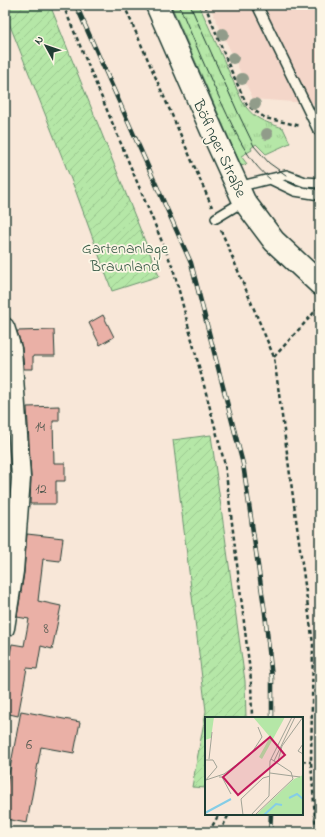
<svg xmlns="http://www.w3.org/2000/svg" width="325" height="837" viewBox="0 0 325 837" font-family="'Indie Flower',sans-serif">
  <defs>
    <pattern id="grass-tufts" width="24" height="20" patternUnits="userSpaceOnUse"><rect width="24" height="20" fill="#b5e7a7"/><path d="M3 7l-1-3M5 7V3M7 7l1-3M15 17l-1-3M17 17v-4M19 17l1-3" fill="none" stroke="#9bc790"/></pattern>
    <pattern id="garden-furrows" width="10" height="10" patternUnits="userSpaceOnUse"><rect width="10" height="10" fill="#b5e7a7"/><path d="M-1 1l2-2M0 10L10 0M9 11l2-2" fill="none" stroke="#9bc790"/></pattern>
  </defs>
  <rect width="100%" height="100%" fill="#f8e7d8"/>
  <filter id="ink" filterUnits="userSpaceOnUse"><feTurbulence type="fractalNoise" baseFrequency=".025" numOctaves="2"/><feDisplacementMap in="SourceGraphic" scale="8" xChannelSelector="R" yChannelSelector="G"/><feConvolveMatrix kernelMatrix="1 2 1 2 8 2 1 2 1" color-interpolation-filters="sRGB"/></filter>
  <g filter="url(#ink)">
    <!-- built -->
    <path fill="#f4d6c9" d="M209,5H320V104L253,99Z"/>
    <!-- grass -->
    <path fill="url(#grass-tufts)" stroke="#6a926e" d="M171,5H199L242,101C253,119 263,121 283,128L290,143L266,154L256,144L251,148L252,150L241,156L247,164L241,166Z"/>
    <!-- garden -->
    <g fill="url(#garden-furrows)" stroke="#6a926e">
      <path d="M5,5H50L159,276L112,291L76,192L5,13Z"/>
      <path d="M211,435L245,681L246,718H206V788L192,787L206,711L173,440Z"/>
    </g>
    <!-- building -->
    <g fill="#eab0a6" stroke="#1f3d34">
      <path d="M103,315L114,337L100,345L89,323Z"/>
      <path d="M54,330L55,356H33V369H24L22,348L17,331Z"/>
      <path d="M59,406V421H53L54,463H65V481H56V504H30L31,477L27,407Z"/>
      <path d="M27,534L63,538L60,561L43,559L38,601L61,606L52,649L41,646L37,669L27,668L18,716L5,713V677L12,644L24,646L29,619L17,617L24,573Z"/>
      <path d="M21,711L80,722L74,753L41,747L27,823L5,819V795Z"/>
    </g>
    <g fill="none" stroke-linecap="round" stroke-linejoin="round">
      <!-- service casing -->
      <g stroke="#1f3d34" stroke-width="12">
        <g id="service">
          <path d="M257,5L318,130"/>
          <path d="M270,179L295,191L320,195"/>
          <path d="M237,187L286,175L305,182L320,183"/>
          <path d="M216,218L244,201"/>
        </g>
      </g>
      <!-- minor casing -->
      <g stroke="#1f3d34" stroke-width="21">
        <path id="minor" d="M5,327L12,349L21,478L14,571L5,628"/>
      </g>
      <!-- tertiary casing -->
      <g stroke="#1f3d34" stroke-width="25">
        <path id="tertiary" d="M157,5L213,133L244,201L274,241L320,284"/>
      </g>
      <!-- path -->
      <g stroke="#1f3d34" stroke-width="2.5" stroke-dasharray="4 3" stroke-linecap="butt">
        <path d="M63,5L173,268L225,465L251,680L252,718"/>
        <path d="M124,5L212,207"/>
        <path d="M205,5L229,66L247,105L265,118L301,126"/>
        <path d="M221,230L274,357L313,644L311,762L316,832"/>
        <path d="M274,357L320,306"/>
        <path d="M302,761L311,762"/>
        <path d="M209,832L219,814"/>
        <path d="M220,832L229,814"/>
      </g>
      <!-- service -->
      <use href="#service" stroke="#fcf5e5" stroke-width="9"/>
      <!-- minor -->
      <use href="#minor" stroke="#fcf5e5" stroke-width="18"/>
      <!-- tertiary -->
      <use href="#tertiary" stroke="#fcf5e5" stroke-width="22"/>
      <!-- tram -->
      <g stroke="#1f3d34" stroke-width="1">
        <path d="M179,5C194,40 208,75 225,110C237,135 247,160 270,179"/>
        <path d="M190,5L239,115L254,146L269,163L286,175"/>
      </g>
      <!-- rail casing -->
      <g stroke="#1f3d34" stroke-width="4.5">
        <g id="rail">
          <path d="M76,5L191,263L243,464L265,613L272,678V718"/>
          <path d="M270,832L271,814"/>
        </g>
      </g>
      <!-- rail -->
      <use href="#rail" stroke="#fcf5e5" stroke-width="3" stroke-dasharray="9" stroke-linecap="butt"/>
    </g>
    <!-- trees -->
    <g fill="#919c8a">
      <circle cx="223" cy="34" r="6"/>
      <circle cx="233" cy="58" r="6"/>
      <circle cx="242" cy="79" r="6"/>
      <circle cx="255" cy="104" r="6"/>
      <circle cx="267" cy="134" r="6"/>
    </g>
  </g>
  <g text-anchor="middle" stroke-width="3.5" stroke-linejoin="round" paint-order="stroke">
    <!-- number labels -->
    <g font-size="14" fill="#525a50">
      <text x="40" y="431">14</text>
      <text x="41" y="493">12</text>
      <text x="46" y="633">8</text>
      <text x="29" y="749">6</text>
    </g>
    <!-- street labels -->
    <g font-size="16" fill="#1f3d34" stroke="#fcf5e5">
      <text transform="translate(221 148) rotate(65)" y="6">Böfinger Straße</text>
    </g>
    <!-- park labels -->
    <g font-size="16" fill="#3d5f4b" stroke="#fcf5e5">
      <text x="125" y="253">Gartenanlage<tspan x="125" dy="18">Braunland</tspan></text>
    </g>
  </g>
  <!-- overview -->
  <g transform="translate(205 717)">
    <rect width="98" height="98" fill="#f8e7d8"/>
    <path d="M98,58V98H51L89,62Z" fill="#b5e7a7"/>
    <path d="M0,0H9L6,21L0,23ZM48,0H80L57,42L54,40L65,20Z" fill="#b5e7a7"/>
    <path fill="none" stroke="#85cde6" stroke-width="2" d="M84,81L92,77L98,82M0,96L26,82M59,98L71,87L77,88"/>
    <path fill="none" stroke="#a1a396" stroke-width="1" d="M98,27L93,34L98,37M4,42L7,15M0,43H8L12,50L0,64M69,44L90,0M73,44L77,29L98,0M65,56L95,60M14,60H17L26,77M1,63L19,57L46,37L57,20L53,10M38,98L36,82L58,61L65,59M46,98L64,79L65,44L87,0M50,98L88,62L86,55L66,42"/>
    <path fill="#c2185b" fill-opacity="0.15" stroke="#c2185b" stroke-width="2" d="M65,20L80,38L33,78L18,60Z"/>
    <rect width="98" height="98" fill="none" stroke="#1f3d34" stroke-width="2"/>
  </g>
  <!-- margin -->
  <rect width="325" height="837" fill="none" stroke="#fcf5e5" stroke-width="20"/>
  <rect x="10" y="10" width="305" height="817" fill="none" stroke="#1f3d34" stroke-width="1.5" filter="url(#ink)"/>
  <!-- north arrow -->
  <g transform="translate(46 46) rotate(310)" stroke="#fcf5e5" stroke-width="3" paint-order="stroke">
  <path d="M0-3L7 15L0 10L-7 15Z" fill="#1f3d34"/>
  <text y="-6" font-size="11" font-weight="bold" text-anchor="middle" fill="#1f3d34">N</text>
  </g>
</svg>
